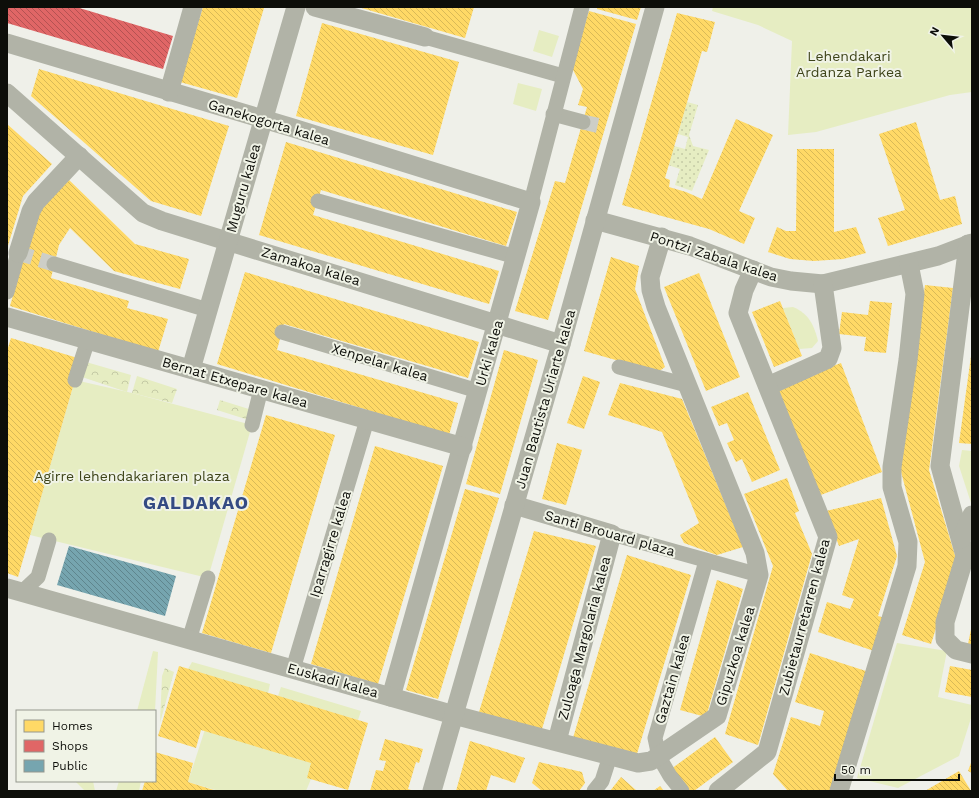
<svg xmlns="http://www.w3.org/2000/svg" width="979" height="798" viewBox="0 0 979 798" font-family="'Work Sans',sans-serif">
  <defs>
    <pattern id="grass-dots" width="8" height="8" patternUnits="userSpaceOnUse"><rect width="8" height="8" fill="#e6edc2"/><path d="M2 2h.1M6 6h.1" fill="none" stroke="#c4caa5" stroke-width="1.8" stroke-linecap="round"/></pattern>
    <pattern id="forest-crowns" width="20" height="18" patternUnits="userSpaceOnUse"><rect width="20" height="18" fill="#e6edc2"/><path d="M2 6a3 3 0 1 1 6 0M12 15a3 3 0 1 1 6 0" fill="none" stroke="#c4caa5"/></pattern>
    <pattern id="homes-back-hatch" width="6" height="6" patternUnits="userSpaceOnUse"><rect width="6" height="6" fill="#ffd966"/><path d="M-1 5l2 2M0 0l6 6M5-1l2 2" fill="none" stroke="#d9b957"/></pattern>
    <pattern id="shops-back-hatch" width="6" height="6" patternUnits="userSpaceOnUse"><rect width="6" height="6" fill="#e06666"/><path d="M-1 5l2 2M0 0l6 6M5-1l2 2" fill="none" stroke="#b45252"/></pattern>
    <pattern id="public-back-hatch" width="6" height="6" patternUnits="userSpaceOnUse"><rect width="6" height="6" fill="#76a5af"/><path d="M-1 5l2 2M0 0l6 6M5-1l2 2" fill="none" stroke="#5f858d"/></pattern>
  </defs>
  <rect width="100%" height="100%" fill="#eff0e9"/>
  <!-- grass -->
  <path fill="url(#grass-dots)" d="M687,102L698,105L689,135L693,146L709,150L692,191L675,185L680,169L668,165L674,146L685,149L688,137L678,134Z"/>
  <!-- forest -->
  <g fill="url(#forest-crowns)">
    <path d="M86,362L131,375L127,392L82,377Z"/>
    <path d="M137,376L177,389L172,403L132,393Z"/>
    <path d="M220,400L258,412L255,422L217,410Z"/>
    <path d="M165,668L174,672L160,723L162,676Z"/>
  </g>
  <!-- green -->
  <g fill="#e6edc2">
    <path d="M713,7H972V92L950,95L816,132L788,135L792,41L758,25L712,11Z"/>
    <path d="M539,30L559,36L552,57L533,51Z"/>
    <path d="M518,83L542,89L536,111L513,104Z"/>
    <path d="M793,307C809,314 814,325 818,341L812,348L799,349L783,308Z"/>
    <path d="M75,380L132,393L252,425L208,578L30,535Z"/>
    <path d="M962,450L972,451L971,503L959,466Z"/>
    <path d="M897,643L947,651L938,697L972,705V715L959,756L898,788L857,778Z"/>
    <path d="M153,651L158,652L155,711H137Z"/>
    <path d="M192,662L270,684L268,693L188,669Z"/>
    <path d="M281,687L361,711L358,720L278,696Z"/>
    <path d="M208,720L321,755L306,791H219L188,782Z"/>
    <path d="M75,781H93L95,791H85Z"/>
    <path d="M119,781H141L139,791H116Z"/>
  </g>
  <!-- homes -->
  <g fill="url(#homes-back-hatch)">
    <path d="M203,7L264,8L237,98L180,82Z"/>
    <path d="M358,7H474L465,38Z"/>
    <path d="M597,7H641L637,20L597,9Z"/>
    <path d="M589,11L636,24L548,320L515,311L555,181L565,183L587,107L578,105L583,89L571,66Z"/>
    <path d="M677,13L715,22L707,52L702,51L665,178L670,180L669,187L686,192L702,199L736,119L773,135L739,211L755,218L744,244L709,229L622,205Z"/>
    <path d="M322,23L459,62L433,155L296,116Z"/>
    <path d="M39,69L229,126L201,216L151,201L31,96Z"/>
    <path d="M916,122L940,200L955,196L962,224L888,246L878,218L905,210L879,134Z"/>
    <path d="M7,124L52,164L23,196L7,249Z"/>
    <path d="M286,142L517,212L506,246L321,190L313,215L499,271L489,304L259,235Z"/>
    <path d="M797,149H834V232L856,227L866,253L843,259L814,261L790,259L768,252L777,227L786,231H796Z"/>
    <path d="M67,178L135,244L189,259L180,289L114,271L70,228L59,245L51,278L129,301L127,308L168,319L158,352L10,306L37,211Z"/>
    <path d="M611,257L639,266L635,289L665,367L658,372L584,351Z"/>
    <path d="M245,272L479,342L468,378L284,324L277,350L458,403L449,435L217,364Z"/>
    <path d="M699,273L740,377L706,391L664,287Z"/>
    <path d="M925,285L953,288L929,470L957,562L931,644L902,635L925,562L900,468Z"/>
    <path d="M780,301L802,356L774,367L752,312Z"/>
    <path d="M870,301L892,303L886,353L864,351L866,337L839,334L842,312L868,315Z"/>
    <path d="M11,338L81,359L18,577L7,573V351Z"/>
    <path d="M504,350L538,360L500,494L466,484Z"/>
    <path d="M971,356H972V444L959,443Z"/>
    <path d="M841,363L882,472L818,496L777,387Z"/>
    <path d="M583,376L600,382L584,429L567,423Z"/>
    <path d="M620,383L682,399L743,547L717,555L684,543L680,535L699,523L662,432L608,415Z"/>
    <path d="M748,392L780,470L752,482L742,459L736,462L727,443L734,440L727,423L719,426L711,407Z"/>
    <path d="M266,415L335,435L271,653L202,633Z"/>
    <path d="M557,443L582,450L566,505L542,499Z"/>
    <path d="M375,446L443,466L378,684L311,664Z"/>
    <path d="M787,478L799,511L795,513L812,554L758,745L725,734L773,566L744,494Z"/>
    <path d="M465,489L499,498L438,699L406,690Z"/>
    <path d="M881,498L897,556L878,616L885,618L874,651L818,632L827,602L850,609L854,599L842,595L859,539L839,546L826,511Z"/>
    <path d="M534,531L596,546L542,729L479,712Z"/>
    <path d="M627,555L691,575L636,757L573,738Z"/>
    <path d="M717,580L743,589L706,717L680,710Z"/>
    <path d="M971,629H972V645L968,644Z"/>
    <path d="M810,653L869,672L830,791H788L773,774L791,717L820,726L824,711L795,702Z"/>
    <path d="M179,666L368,723L348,790L307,778L311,763L201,730L196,748L158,736Z"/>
    <path d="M950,666L972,670V697L945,692Z"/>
    <path d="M715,737L733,762L694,791H687L671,769Z"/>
    <path d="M385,739L423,749L419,763L416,762L408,789L411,790V791H370L376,770L383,771L386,761L379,760Z"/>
    <path d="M470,741L525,758L515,783L491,775L486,791H456Z"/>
    <path d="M155,752L193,763L188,782L217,791H142L145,781H155Z"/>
    <path d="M972,760V773L968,771Z"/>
    <path d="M539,762L582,772L585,783L579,791H542L532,783Z"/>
    <path d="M959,771L971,791H925Z"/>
    <path d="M621,777L637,791H610Z"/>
    <path d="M660,786L664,791H653Z"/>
  </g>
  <!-- shops -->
  <path fill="url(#shops-back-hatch)" d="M7,7H76L173,36L163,69L7,23Z"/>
  <!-- public -->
  <path fill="url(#public-back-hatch)" d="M69,546L176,576L165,616L57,585Z"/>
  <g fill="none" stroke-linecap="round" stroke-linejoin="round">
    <!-- pedestrian-tunnel -->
    <g stroke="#cdcec7" stroke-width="15" stroke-dasharray="15 8" stroke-linecap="butt">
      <path d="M583,122L605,127"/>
      <path d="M18,253L54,264"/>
    </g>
    <!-- pedestrian -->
    <g stroke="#b1b3a7" stroke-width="15">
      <path d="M425,37L563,76"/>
      <path d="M553,114L583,122"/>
      <path d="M318,201L516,257"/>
      <path d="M531,202L582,7"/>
      <path d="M54,264L208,310"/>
      <path d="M7,292L18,253"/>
      <path d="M282,332L478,391"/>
      <path d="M619,367L687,385"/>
      <path d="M75,380L88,340"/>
      <path d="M252,425L261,389"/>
      <path d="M612,534L759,575"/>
      <path d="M22,592L38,577L49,540"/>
      <path d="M189,640L208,578"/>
      <path d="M293,669L367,420"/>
      <path d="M594,791L602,781L610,756"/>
      <path d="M682,791L670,776L659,757L655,738L706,561"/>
    </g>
    <!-- minor -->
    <g stroke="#b1b3a7" stroke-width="19">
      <path d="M315,7L425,37"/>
      <path d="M7,43L290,127L531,202L391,697"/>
      <path d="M169,92L193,7"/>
      <path d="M7,93L143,213L162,221L561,344"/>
      <path d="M595,220L690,246L771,277L791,281L823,284L938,256L972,243"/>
      <path d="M968,244L940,466L965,556L945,622V639L956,650L972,654"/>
      <path d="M18,253L31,211L36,202L79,156"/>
      <path d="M7,317L463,447"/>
      <path d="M191,369L296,7"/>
      <path d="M768,386L828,359L832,348L823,284"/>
      <path d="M514,505L612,534L557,741"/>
      <path d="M961,539L972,515"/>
      <path d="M7,588L454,715L638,763L651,761L717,716L759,575L755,553L656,307L651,290L650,277L662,237"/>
      <path d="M432,791L561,344L655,7"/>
      <path d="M718,791L767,752L828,537L738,313L744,290L753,270"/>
      <path d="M839,791L907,566L908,542L892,487V467L908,360L915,294L909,264"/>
    </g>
  </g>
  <g text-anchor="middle" stroke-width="4" stroke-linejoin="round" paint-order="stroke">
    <!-- park labels -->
    <g font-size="14" fill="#3e4419" stroke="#f0f3e6">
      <text x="849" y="61">Lehendakari<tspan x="849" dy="16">Ardanza Parkea</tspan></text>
      <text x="132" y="481">Agirre lehendakariaren plaza</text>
    </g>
    <!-- street labels -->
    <g font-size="14" fill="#0d0e09" stroke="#f0f3e6">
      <text transform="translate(269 122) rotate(17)" y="5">Ganekogorta kalea</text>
      <text transform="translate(243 188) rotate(-74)" y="5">Muguru kalea</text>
      <text transform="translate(714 256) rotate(18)" y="5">Pontzi Zabala kalea</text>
      <text transform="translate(311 266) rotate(17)" y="5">Zamakoa kalea</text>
      <text transform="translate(489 353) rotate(-74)" y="5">Urki kalea</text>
      <text transform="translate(380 362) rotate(17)" y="5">Xenpelar kalea</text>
      <text transform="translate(235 382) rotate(16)" y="5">Bernat Etxepare kalea</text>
      <text transform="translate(545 399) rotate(-74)" y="5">Juan Bautista Uriarte kalea</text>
      <text transform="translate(610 533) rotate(16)" y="5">Santi Brouard plaza</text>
      <text transform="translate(330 544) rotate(-73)" y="5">Iparragirre kalea</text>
      <text transform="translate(804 617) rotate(-75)" y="5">Zubietaurretarren kalea</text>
      <text transform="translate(584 638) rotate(-75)" y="5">Zuloaga Margolaria kalea</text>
      <text transform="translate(735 656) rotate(-73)" y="5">Gipuzkoa kalea</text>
      <text transform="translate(672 679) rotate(-74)" y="5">Gaztain kalea</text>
      <text transform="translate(333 680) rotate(16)" y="5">Euskadi kalea</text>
    </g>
    <!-- district labels -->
    <g font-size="18" font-weight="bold" letter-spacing="1" fill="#344a83" stroke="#f0f3e6">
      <text x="196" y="509">GALDAKAO</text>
    </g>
  </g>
  <!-- border -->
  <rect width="979" height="798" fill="none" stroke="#0d0e09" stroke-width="16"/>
  <!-- legend -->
  <rect x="16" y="710" width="140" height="72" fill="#f0f3e6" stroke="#95978e"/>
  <rect x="24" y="720" width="20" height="12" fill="#ffd966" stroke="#95978e"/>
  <text x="52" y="730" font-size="12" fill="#0d0e09">Homes</text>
  <rect x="24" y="740" width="20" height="12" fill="#e06666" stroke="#95978e"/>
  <text x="52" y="750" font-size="12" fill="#0d0e09">Shops</text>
  <rect x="24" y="760" width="20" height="12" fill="#76a5af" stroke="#95978e"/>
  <text x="52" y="770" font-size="12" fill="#0d0e09">Public</text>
  <!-- north arrow -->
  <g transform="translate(943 36) rotate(298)" stroke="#f0f3e6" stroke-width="3" paint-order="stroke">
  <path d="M0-3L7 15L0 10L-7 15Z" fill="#0d0e09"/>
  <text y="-6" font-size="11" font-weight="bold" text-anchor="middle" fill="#0d0e09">N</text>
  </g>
  <!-- scale -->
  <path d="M835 774v6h124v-6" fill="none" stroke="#0d0e09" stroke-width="2"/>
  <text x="841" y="774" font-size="12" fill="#0d0e09" stroke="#f0f3e6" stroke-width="3" paint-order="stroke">50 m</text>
</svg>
